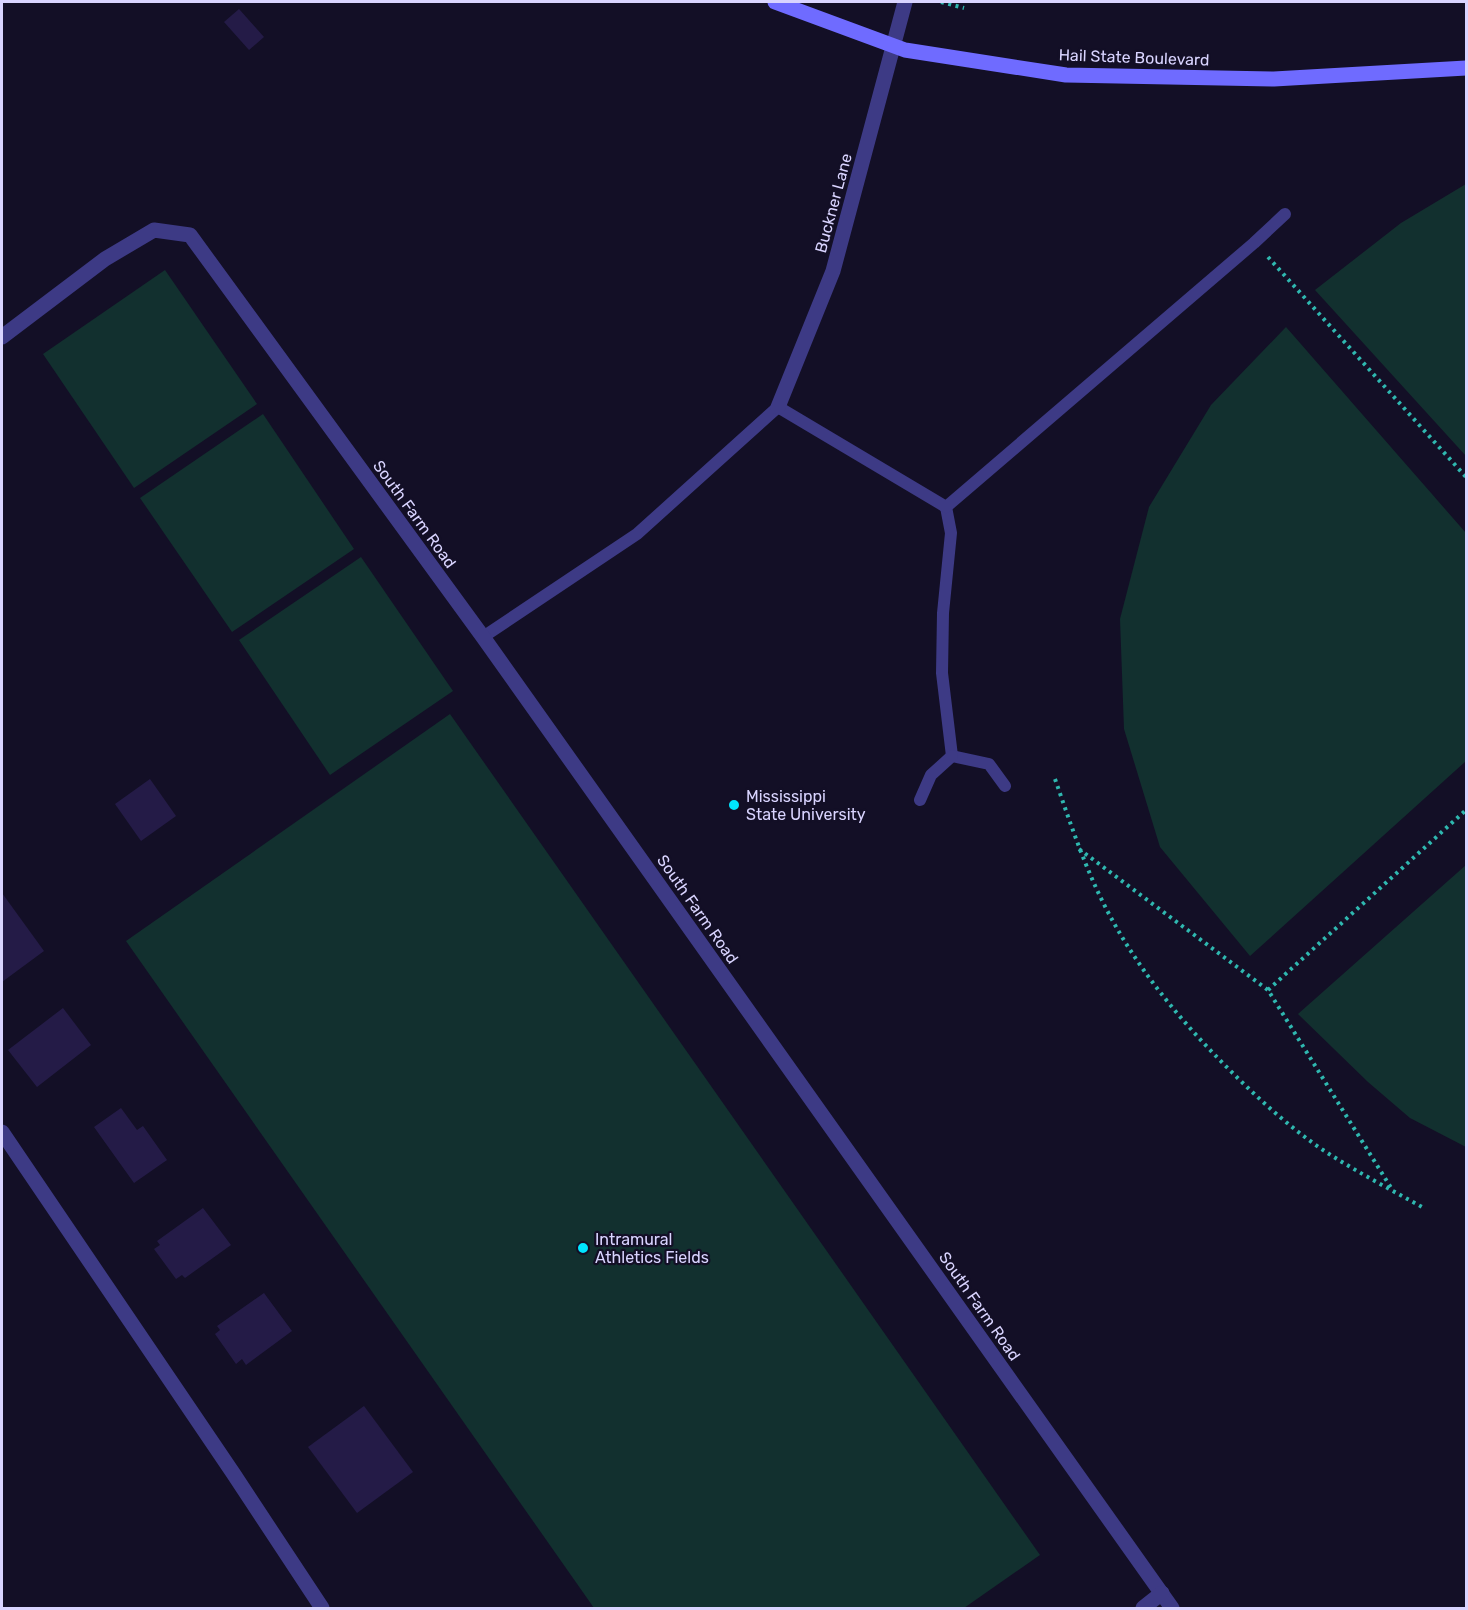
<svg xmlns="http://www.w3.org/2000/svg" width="1468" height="1610" viewBox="0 0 1468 1610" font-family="Rubik,sans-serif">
  <rect width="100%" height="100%" fill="#130f26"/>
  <!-- green -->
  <g fill="#12302f">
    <path d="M1466,184V456L1315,290L1401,223Z"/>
    <path d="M165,270L257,404L134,488L43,354Z"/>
    <path d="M1286,327L1466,533V761L1250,956L1160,847L1124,729L1120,619L1149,507L1211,405Z"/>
    <path d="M263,414L354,549L232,632L140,498Z"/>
    <path d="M361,557L453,691L330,775L239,640Z"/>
    <path d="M450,714L1040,1555L964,1608H594L126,941Z"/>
    <path d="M1466,865V1147L1410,1118L1368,1082L1298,1014Z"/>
  </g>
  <!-- building -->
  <g fill="#241b47">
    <path d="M239,9L264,37L249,50L224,22Z"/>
    <path d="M150,779L176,816L141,841L115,804Z"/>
    <path d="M2,893L44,951L2,982Z"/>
    <path d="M63,1008L91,1045L37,1087L8,1050Z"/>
    <path d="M121,1108L137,1130L143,1126L167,1160L134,1183L94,1127Z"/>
    <path d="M203,1208L231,1245L185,1278L182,1275L176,1279L154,1249L160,1245L157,1241Z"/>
    <path d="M264,1293L292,1331L246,1365L242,1359L236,1364L215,1334L220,1330L217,1326Z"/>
    <path d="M364,1406L413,1472L357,1513L308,1447Z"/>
  </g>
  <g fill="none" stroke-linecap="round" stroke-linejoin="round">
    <!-- path -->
    <g stroke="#2fb8b0" stroke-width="4" stroke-dasharray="3 4.5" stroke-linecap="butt">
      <path d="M941,2L964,8"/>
      <path d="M1268,257L1466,477"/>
      <path d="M1055,779C1071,825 1086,871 1109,914C1144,980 1194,1036 1247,1087C1270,1109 1294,1130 1320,1148C1353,1170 1388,1188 1422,1207"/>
      <path d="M1079,849L1268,990L1393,1191"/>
      <path d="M1268,990L1466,810"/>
    </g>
    <!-- lane -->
    <g stroke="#3d3a85" stroke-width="12">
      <path d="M946,507L951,533L943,613L942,673L952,756"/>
      <path d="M483,637L637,534L778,407L946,507L1254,243L1285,214"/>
      <path d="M952,756L989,764L1005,786"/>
      <path d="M920,800L931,775L952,756"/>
    </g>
    <!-- street -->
    <g stroke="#3d3a85" stroke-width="15">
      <path d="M2,337L105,259L154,230L190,235L483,637L1172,1608"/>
      <path d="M778,407L833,271L905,2"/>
      <path d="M2,1132L233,1473L322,1608"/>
      <path d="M1143,1608L1162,1593"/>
    </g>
    <!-- secondary -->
    <path stroke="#6f6bff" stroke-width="15" d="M775,2L905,50L1066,75L1274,79L1466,68"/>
  </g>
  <!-- markers -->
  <g fill="#00e5ff" stroke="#130f26" stroke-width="2">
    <circle cx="734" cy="805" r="6"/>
    <circle cx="583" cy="1248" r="6"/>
  </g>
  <g text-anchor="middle" stroke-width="4.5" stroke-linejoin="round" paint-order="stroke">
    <!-- street labels -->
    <g font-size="16" fill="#d9d4ff" stroke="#130f26">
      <text transform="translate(1134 57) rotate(2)" y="6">Hail State Boulevard</text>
      <text transform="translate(833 203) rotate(-75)" y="6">Buckner Lane</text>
      <text transform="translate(415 514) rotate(54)" y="6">South Farm Road</text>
      <text transform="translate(698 909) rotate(55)" y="6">South Farm Road</text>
      <text transform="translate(980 1306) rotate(55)" y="6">South Farm Road</text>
    </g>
    <!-- poi labels -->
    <g font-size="16" fill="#d9d4ff" stroke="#130f26" text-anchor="start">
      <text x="746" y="802">Mississippi<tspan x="746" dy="18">State University</tspan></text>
      <text x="595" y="1245">Intramural<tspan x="595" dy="18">Athletics Fields</tspan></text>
    </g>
  </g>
  <!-- border -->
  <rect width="1468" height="1610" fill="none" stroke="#d9d4ff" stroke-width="6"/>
</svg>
